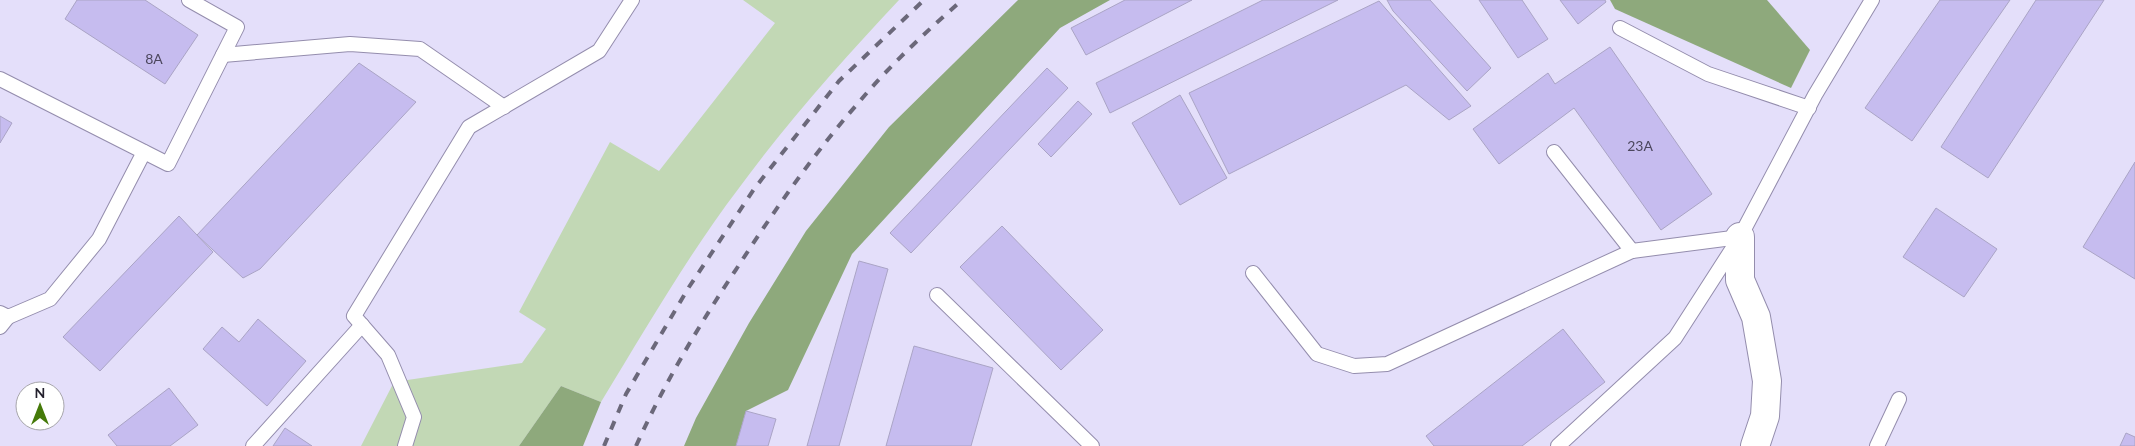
<svg xmlns="http://www.w3.org/2000/svg" width="2135" height="446" viewBox="0 0 2135 446" font-family="Lato,sans-serif">
  <rect width="100%" height="100%" fill="#e4dffa"/>
  <!-- green -->
  <path fill="#c2d8b5" d="M743,0H899C843,60 788,121 739,188C688,255 645,330 601,402L561,386L519,446H361L394,382L522,363L546,329L519,312L610,142L659,171L775,23Z"/>
  <!-- forest -->
  <g fill="#8ea97c">
    <path d="M1018,0H1110L1060,28L852,254L788,390L746,411L736,446H684L696,418L749,323L806,231L889,127Z"/>
    <path d="M1610,0H1767L1810,50L1791,88L1615,9Z"/>
    <path d="M561,386L601,402L583,446H519Z"/>
  </g>
  <!-- building -->
  <g fill="#c6bcef" stroke="#aaa4c5">
    <path d="M77,0H145L198,35L165,84L65,19Z"/>
    <path d="M1125,0H1192L1086,55L1071,28Z"/>
    <path d="M1263,0H1338L1110,113L1096,83Z"/>
    <path d="M1387,0H1430L1491,68L1467,91L1393,11Z"/>
    <path d="M1479,0H1522L1548,39L1518,58Z"/>
    <path d="M1560,0H1605L1606,2L1578,24Z"/>
    <path d="M1940,0H2010L1912,141L1865,108Z"/>
    <path d="M2036,0H2104L1988,178L1941,147Z"/>
    <path d="M1379,1L1471,106L1449,120L1406,85L1229,174L1189,93Z"/>
    <path d="M1610,47L1712,194L1661,230L1574,108L1499,164L1473,129L1548,73L1555,84Z"/>
    <path d="M359,63L416,102L260,269L243,278L197,235Z"/>
    <path d="M1047,68L1068,88L911,253L890,233Z"/>
    <path d="M1180,95L1227,178L1180,205L1132,123Z"/>
    <path d="M1078,101L1092,114L1051,157L1038,144Z"/>
    <path d="M0,116L12,123L0,143Z"/>
    <path d="M2135,162V279L2083,247Z"/>
    <path d="M1936,208L1997,249L1964,297L1903,257Z"/>
    <path d="M179,216L213,252L100,371L63,337Z"/>
    <path d="M1002,226L1103,330L1061,370L960,267Z"/>
    <path d="M859,261L888,269L839,446H807Z"/>
    <path d="M258,319L306,361L267,406L203,349L222,327L239,342Z"/>
    <path d="M1563,329L1605,382L1522,446H1434L1426,436Z"/>
    <path d="M914,346L993,368L971,446H886Z"/>
    <path d="M169,388L198,425L170,446H117L108,435Z"/>
    <path d="M746,411L776,419L768,446H736Z"/>
    <path d="M285,428L312,446H273Z"/>
    <path d="M2126,433L2135,437V446H2120Z"/>
  </g>
  <g fill="none" stroke-linecap="round" stroke-linejoin="round">
    <!-- service casing -->
    <g stroke="#948dad" stroke-width="16">
      <g id="service">
        <path d="M1620,28L1708,74L1809,108"/>
        <path d="M223,55L350,44L420,49L504,107"/>
        <path d="M0,79L168,164L237,27L189,0"/>
        <path d="M1554,152L1632,251"/>
        <path d="M1253,273L1317,354L1354,366L1387,364L1632,251L1740,237"/>
        <path d="M937,295L1092,446"/>
        <path d="M0,313L8,317L50,299L99,239L144,152"/>
        <path d="M0,327L8,317"/>
        <path d="M253,446L362,325"/>
        <path d="M405,446L414,417L388,355L354,316L469,127L599,51L632,0"/>
        <path d="M1558,446L1675,338L1740,237L1815,95L1872,0"/>
        <path d="M1877,446L1899,399"/>
      </g>
    </g>
    <!-- minor casing -->
    <g stroke="#948dad" stroke-width="30">
      <path id="minor" d="M1740,237V280L1756,317L1767,381L1765,416L1755,446"/>
    </g>
    <!-- service -->
    <use href="#service" stroke="#fff" stroke-width="14"/>
    <!-- minor -->
    <use href="#minor" stroke="#fff" stroke-width="28"/>
    <!-- rail -->
    <g stroke="#6b687a" stroke-width="4" stroke-dasharray="9 9" stroke-linecap="butt">
      <path d="M604,446L626,394L689,287L754,189L839,81L924,0"/>
      <path d="M636,446C664,384 699,325 737,268C774,211 814,153 860,101C890,65 927,31 962,0"/>
    </g>
  </g>
  <g text-anchor="middle" stroke-width="4" stroke-linejoin="round" paint-order="stroke">
    <!-- number labels -->
    <g font-size="14" fill="#4c475e">
      <text x="154" y="64">8А</text>
      <text x="1640" y="151">23А</text>
    </g>
  </g>
  <!-- north arrow -->
  <g transform="translate(40 406)"><circle r="24" fill="#ffffff" stroke="#a7a6ab"/>
  <path d="M0-4L9 19L0 12L-9 19Z" fill="#457a09"/>
  <text y="-8" font-size="14" font-weight="bold" text-anchor="middle" fill="#23202d">N</text>
  </g>
</svg>
